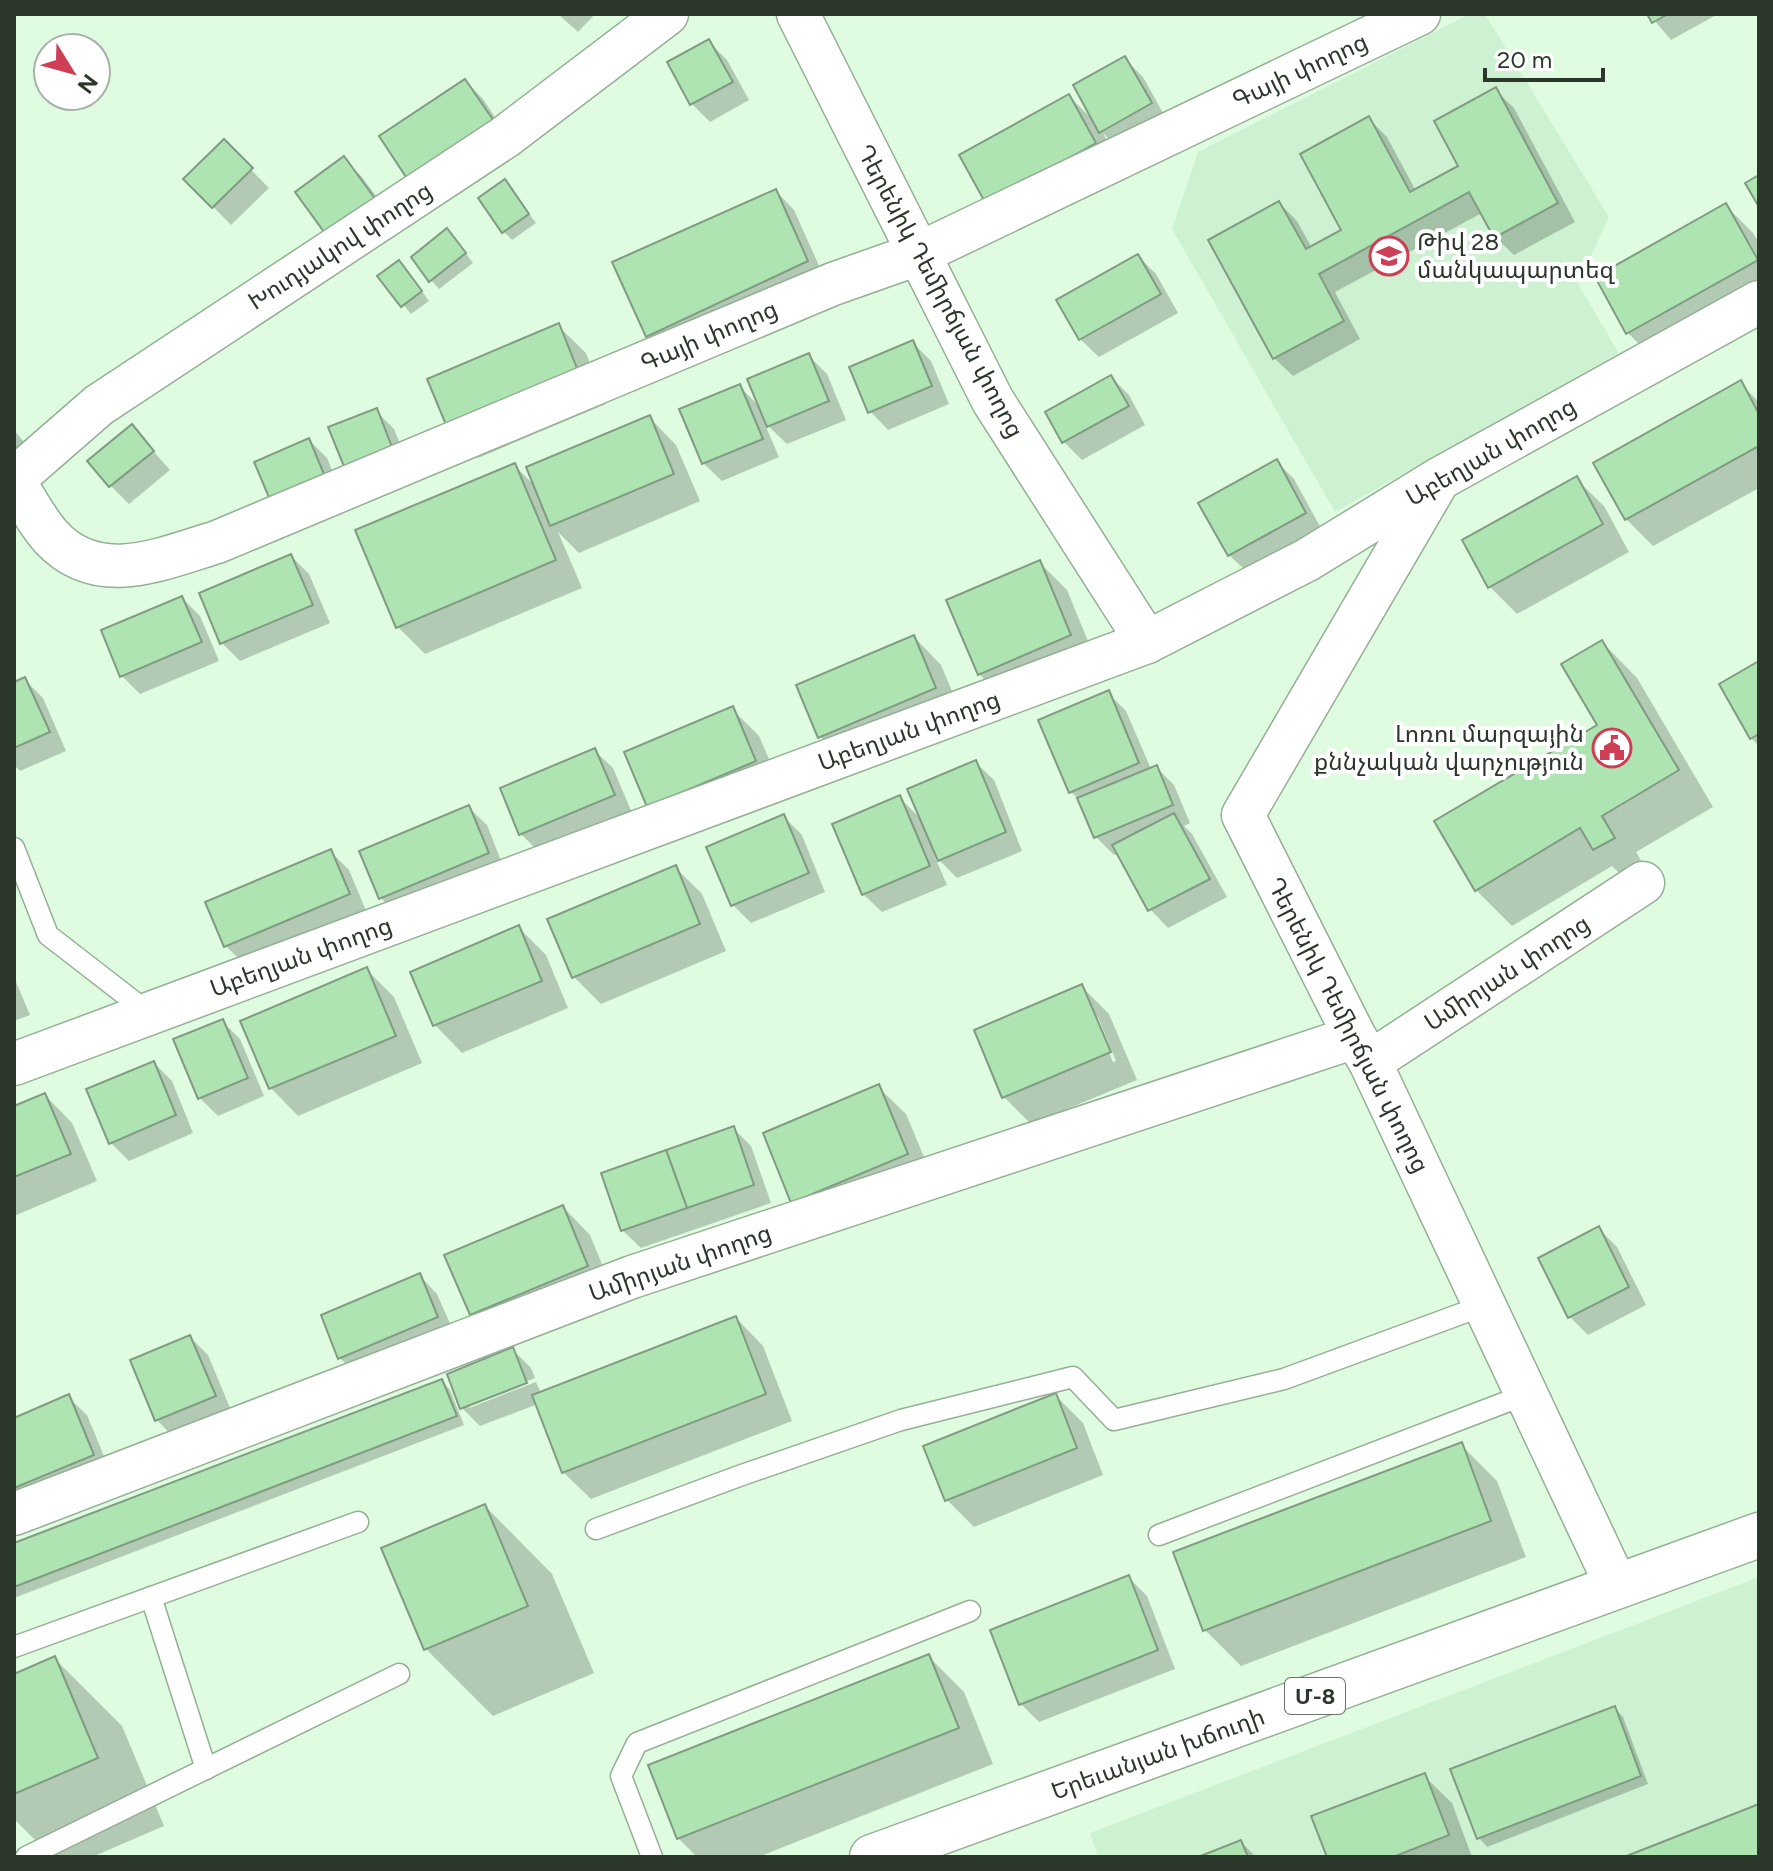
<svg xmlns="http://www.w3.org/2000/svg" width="1773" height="1871" viewBox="0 0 1773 1871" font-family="Figtree,'Noto Sans Armenian',sans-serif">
  <rect width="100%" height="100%" fill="#dffce0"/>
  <!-- built -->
  <g fill="#cef2d1">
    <path d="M1470,14H1485L1609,217L1578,284L1619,353L1335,512L1172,229L1198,152Z"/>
    <path d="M1759,1577V1857H1098L1090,1833Z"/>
  </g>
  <!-- shadow -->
  <g fill="#0003" fill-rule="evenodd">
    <path d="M558,14H595L578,32Z"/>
    <path d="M1649,14H1718L1671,40Z"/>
    <path d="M709,42L727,60L749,100L710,122L692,104Z"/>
    <path d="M1125,59L1143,77L1168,122L1119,150L1103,133L1122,171L1015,231L1069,96L1094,121Z"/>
    <path d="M465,81L483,99L512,143L429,199Z"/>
    <path d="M1495,90L1514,108L1575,222L1514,255L1495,237L1482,213L1335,292L1360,339L1293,376L1274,358L1279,203L1297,221L1312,248L1343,231L1369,119L1387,137L1416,191L1460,167Z"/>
    <path d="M224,142L269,188L231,225L186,179Z"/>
    <path d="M344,159L362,177L393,219L346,253Z"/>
    <path d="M505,182L536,223L512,240L503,231Z"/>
    <path d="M776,191L794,210L825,279L666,354L648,335Z"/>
    <path d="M1726,206L1753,233L1759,243V301L1655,360L1627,332Z"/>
    <path d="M456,240L473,263L439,289L431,280Z"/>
    <path d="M1138,256L1156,274L1178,313L1099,357L1080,339Z"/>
    <path d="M407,271L429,301L411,314L380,276Z"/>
    <path d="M558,326L586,353L606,404L478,458L451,431Z"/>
    <path d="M913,343L931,361L949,404L888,430L870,411Z"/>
    <path d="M809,356L827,374L846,420L787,444L764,422L779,457L722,481L703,463L739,386L762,409Z"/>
    <path d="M1111,377L1129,395L1145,425L1082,460L1064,442Z"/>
    <path d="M1740,383L1759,402V488L1653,546L1626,519Z"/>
    <path d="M376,411L394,429L410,468L364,486Z"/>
    <path d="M649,417L676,445L700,501L579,553L558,532L582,588L425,654L398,627L514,465L536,487Z"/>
    <path d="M132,427L170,470L129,504L111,486Z"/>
    <path d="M14,430L24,442L14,450Z"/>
    <path d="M309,440L327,458L345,502L292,524Z"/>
    <path d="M1276,461L1294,479L1323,532L1248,573L1229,555Z"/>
    <path d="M1576,479L1604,506L1629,552L1517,614L1490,587Z"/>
    <path d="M291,556L309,574L330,623L240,661L222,643Z"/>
    <path d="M1040,563L1067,590L1097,663L1007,701L979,674Z"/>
    <path d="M182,598L200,616L219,661L140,694L122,676Z"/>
    <path d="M914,637L941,665L962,715L847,764L820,736Z"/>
    <path d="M1602,642L1637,678L1713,807L1636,852L1649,874L1631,885L1612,866L1512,926L1476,890L1599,726Z"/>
    <path d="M1759,663V746L1751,738Z"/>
    <path d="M24,679L43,698L66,751L20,771L14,765V684Z"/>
    <path d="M1108,693L1126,711L1151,769L1156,767L1174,785L1190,823L1184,826L1192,834L1227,897L1168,928L1150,909L1119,853L1114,855L1096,837L1081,802L1071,792Z"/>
    <path d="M732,709L759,736L782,789L648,806Z"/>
    <path d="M594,750L613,768L632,813L539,852L521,834Z"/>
    <path d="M975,762L994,780L1022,851L957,878L934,855L947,885L882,912L863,894L900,798L923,821Z"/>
    <path d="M468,807L487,825L505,871L399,916L381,898Z"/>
    <path d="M784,817L802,835L825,892L751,923L733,905Z"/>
    <path d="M331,852L349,870L367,913L244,964L226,946Z"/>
    <path d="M675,867L702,894L726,951L601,1004L573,976Z"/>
    <path d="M519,928L546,955L568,1008L462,1053L435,1025L412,973Z"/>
    <path d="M367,970L394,997L422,1063L298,1116L271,1088L243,1022Z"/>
    <path d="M14,977L30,1015L14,1021Z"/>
    <path d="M1082,987L1109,1014L1137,1080L1031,1124L1004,1097ZM1094,1017H1098L1116,1061L1113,1062Z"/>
    <path d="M222,1021L240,1039L264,1096L218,1116L200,1098Z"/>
    <path d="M154,1063L172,1081L193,1133L129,1161L110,1142Z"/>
    <path d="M878,1087L906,1114L934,1181L793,1202Z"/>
    <path d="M45,1095L72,1123L97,1181L14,1216V1108Z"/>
    <path d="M733,1128L751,1146L771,1203L641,1248L622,1230Z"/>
    <path d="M563,1207L590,1235L614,1293L499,1341L471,1314Z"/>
    <path d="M1599,1229L1617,1247L1646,1305L1588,1335L1570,1317Z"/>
    <path d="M419,1275L437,1294L455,1335L358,1376L340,1358Z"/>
    <path d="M736,1318L763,1346L792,1421L591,1499L563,1472L538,1404L480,1426L462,1408L513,1350L531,1368L535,1378L469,1404V1408L536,1382L541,1393Z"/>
    <path d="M190,1337L208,1355L233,1415L175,1439L157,1420L133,1361Z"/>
    <path d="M442,1381L450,1390L464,1425L14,1598V1545Z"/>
    <path d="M1056,1396L1083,1423L1103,1475L974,1527L947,1500Z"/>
    <path d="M68,1397L87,1415L111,1473L14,1510V1420Z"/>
    <path d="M1461,1445L1497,1481L1526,1557L1241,1666L1205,1630Z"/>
    <path d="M485,1506L552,1574L594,1673L493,1716L426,1649Z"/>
    <path d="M1128,1577L1147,1596L1175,1669L1039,1722L1021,1704Z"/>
    <path d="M928,1656L964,1692L993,1764L758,1857H697L678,1838Z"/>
    <path d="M55,1659L122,1726L164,1826L92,1857H52L14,1819V1676Z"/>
    <path d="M1615,1708L1623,1717L1648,1784L1487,1847L1479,1838Z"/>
    <path d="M1424,1776L1452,1803L1472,1857H1329Z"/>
    <path d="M1241,1842L1256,1857H1204Z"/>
  </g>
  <!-- building -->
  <g fill="#aee4b2" stroke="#809b82" stroke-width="2">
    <path d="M1647,14H1668L1652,23Z"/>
    <path d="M709,39L733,82L690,105L667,62Z"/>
    <path d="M1125,56L1152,103L1099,133L1073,85Z"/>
    <path d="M465,79L496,124L410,183L379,136Z"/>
    <path d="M1496,87L1558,203L1494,238L1469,192L1319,274L1344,321L1273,359L1208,240L1279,201L1306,249L1341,230L1300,154L1369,116L1410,192L1458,166L1434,121Z"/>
    <path d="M1069,94L1096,143L986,204L959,155Z"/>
    <path d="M224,139L253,168L212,208L183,179Z"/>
    <path d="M344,156L376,200L327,236L295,192Z"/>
    <path d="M1759,175V207L1745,183Z"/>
    <path d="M505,179L529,214L502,233L478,198Z"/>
    <path d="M776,189L808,261L646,337L612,262Z"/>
    <path d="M1726,203L1758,260L1626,334L1595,277Z"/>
    <path d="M447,228L466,253L429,282L411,257Z"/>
    <path d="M1138,254L1161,294L1079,340L1056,300Z"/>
    <path d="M399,260L422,291L401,307L377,276Z"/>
    <path d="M559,323L580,376L449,432L427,379Z"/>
    <path d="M913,340L932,386L868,413L849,367Z"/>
    <path d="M809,353L829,401L767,427L747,379Z"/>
    <path d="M1111,375L1129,406L1062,443L1045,412Z"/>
    <path d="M1741,380L1759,414V446L1625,520L1593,463Z"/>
    <path d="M740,384L763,439L702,464L679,409Z"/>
    <path d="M377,408L393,450L345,469L328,427Z"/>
    <path d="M650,415L674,474L550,526L526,467Z"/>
    <path d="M132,424L154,451L109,487L87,461Z"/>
    <path d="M309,438L328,484L273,507L254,462Z"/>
    <path d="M1277,459L1306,513L1228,556L1198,503Z"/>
    <path d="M515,463L556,560L396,628L355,530Z"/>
    <path d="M1577,476L1603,524L1488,588L1462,540Z"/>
    <path d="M291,554L313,605L220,644L199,593Z"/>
    <path d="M1040,560L1071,635L978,675L946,600Z"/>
    <path d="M182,596L202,642L120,677L101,630Z"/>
    <path d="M914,635L936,688L818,738L796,685Z"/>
    <path d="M1602,640L1679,770L1602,816L1615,838L1593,850L1580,828L1475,891L1434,821L1597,725L1561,664Z"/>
    <path d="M1759,661V734L1750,739L1719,684Z"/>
    <path d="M25,677L50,732L14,748V682Z"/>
    <path d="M1109,690L1139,763L1069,793L1038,720Z"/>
    <path d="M733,706L756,761L647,807L624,752Z"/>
    <path d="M595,748L615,795L519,835L500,788Z"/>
    <path d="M976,760L1006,832L938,861L907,789Z"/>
    <path d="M1157,765L1173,805L1094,838L1077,798Z"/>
    <path d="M900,795L930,866L862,895L832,824Z"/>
    <path d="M469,805L489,853L379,899L359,851Z"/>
    <path d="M1174,813L1210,879L1148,911L1112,845Z"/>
    <path d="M784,814L809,873L731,906L706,847Z"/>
    <path d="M331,849L350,894L224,947L205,902Z"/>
    <path d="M676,865L700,924L572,978L547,919Z"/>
    <path d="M519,925L542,981L433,1026L410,972Z"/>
    <path d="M367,967L396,1036L269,1089L240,1021Z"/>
    <path d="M1082,984L1111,1052L1002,1098L974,1030Z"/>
    <path d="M223,1019L248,1078L198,1099L173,1039Z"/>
    <path d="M154,1061L176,1115L109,1144L86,1089Z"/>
    <path d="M879,1084L908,1154L791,1203L763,1133Z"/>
    <path d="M45,1093L71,1154L14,1177V1106Z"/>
    <path d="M734,1126L754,1185L687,1208L666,1150Z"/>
    <path d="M666,1150L687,1208L621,1231L601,1173Z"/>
    <path d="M563,1205L588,1266L470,1315L444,1255Z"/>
    <path d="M1599,1226L1629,1287L1568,1318L1538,1258Z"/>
    <path d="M420,1273L438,1317L338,1359L321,1315Z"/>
    <path d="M736,1316L766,1394L562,1473L532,1395Z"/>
    <path d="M190,1335L216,1396L155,1421L130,1360Z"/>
    <path d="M513,1347L527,1383L460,1409L447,1374Z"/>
    <path d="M442,1379L457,1416L14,1587V1543Z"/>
    <path d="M1056,1393L1077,1448L945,1501L923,1446Z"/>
    <path d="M69,1394L94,1455L14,1488V1418Z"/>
    <path d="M1462,1442L1491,1521L1203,1631L1173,1552Z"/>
    <path d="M485,1504L528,1606L424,1650L381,1548Z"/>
    <path d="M1129,1575L1158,1650L1019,1705L990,1630Z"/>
    <path d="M929,1654L959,1728L677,1839L648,1765Z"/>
    <path d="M55,1656L98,1758L14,1794V1674Z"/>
    <path d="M1615,1706L1641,1776L1477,1839L1450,1769Z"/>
    <path d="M1425,1773L1449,1835L1393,1857H1327L1311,1816Z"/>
    <path d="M1759,1804V1857H1624Z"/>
    <path d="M1241,1840L1248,1857H1198Z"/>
  </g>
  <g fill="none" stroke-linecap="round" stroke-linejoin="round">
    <!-- lane casing -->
    <g stroke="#94af95" stroke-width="23">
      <g id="lane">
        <path d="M14,848L48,935L150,1014"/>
        <path d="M596,1529L742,1475L901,1420L1073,1377L1114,1420L1284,1379L1485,1305"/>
        <path d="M1159,1535L1527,1394"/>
        <path d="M151,1597L206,1769"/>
        <path d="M14,1647L358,1522"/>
        <path d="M26,1857L399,1674"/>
        <path d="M652,1857L621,1776L637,1743L970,1611"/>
      </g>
    </g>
    <!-- street casing -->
    <g stroke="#94af95" stroke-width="45">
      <g id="street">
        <path d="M798,14L993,401L1147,642"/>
        <path d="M14,479L99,405L505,137L667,14"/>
        <path d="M14,480C25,499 36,520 51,537C98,588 161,559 217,542L833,284L918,254L1419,14"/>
        <path d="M1435,486L1243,815L1355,1037L1370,1062L1617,1587"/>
        <path d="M1370,1062L1643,883"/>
        <path d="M14,1064L1147,642L1307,560L1439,479L1759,302"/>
        <path d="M14,1514L632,1277L1355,1037"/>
      </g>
    </g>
    <!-- highway casing -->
    <g stroke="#94af95" stroke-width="47">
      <path id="highway" d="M872,1857L1759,1535"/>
    </g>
    <!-- lane -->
    <use href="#lane" stroke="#fff" stroke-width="20"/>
    <!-- street -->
    <use href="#street" stroke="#fff" stroke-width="42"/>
    <!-- highway -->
    <use href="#highway" stroke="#fff" stroke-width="44"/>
  </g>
  <!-- icons -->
  <defs>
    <g id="school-ring" transform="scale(2)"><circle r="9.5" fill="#fff" stroke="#ce3e55" stroke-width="1.5"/><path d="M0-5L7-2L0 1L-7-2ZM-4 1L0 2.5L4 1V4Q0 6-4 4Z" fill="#ce3e55"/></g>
    <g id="civic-ring" transform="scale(2)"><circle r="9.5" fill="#fff" stroke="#ce3e55" stroke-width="1.5"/><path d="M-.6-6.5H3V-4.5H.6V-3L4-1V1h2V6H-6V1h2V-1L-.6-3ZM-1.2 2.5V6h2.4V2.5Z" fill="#ce3e55"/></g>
  </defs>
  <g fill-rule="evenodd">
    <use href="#school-ring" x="1389" y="256"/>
    <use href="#civic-ring" x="1612" y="748"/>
  </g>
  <g text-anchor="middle" stroke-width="8" stroke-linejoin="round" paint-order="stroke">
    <!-- shield labels -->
    <rect fill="#fff" stroke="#6b736b" stroke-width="2" x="1285" y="1678" width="60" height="36" rx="6"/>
    <g font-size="22" font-weight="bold" fill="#2c372c">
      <text x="1315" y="1704">Մ-8</text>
    </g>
    <!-- street labels -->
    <g font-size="24" fill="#2c372c" stroke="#fff">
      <text transform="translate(1300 71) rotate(-25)" y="8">Գայի փողոց</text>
      <text transform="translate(340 246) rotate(-33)" y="8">Խուդյակով փողոց</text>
      <text transform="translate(940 291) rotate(62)" y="8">Դերենիկ Դեմիրճյան փողոց</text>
      <text transform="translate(709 336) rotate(-23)" y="8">Գայի փողոց</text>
      <text transform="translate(1491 452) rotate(-30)" y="8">Աբեղյան փողոց</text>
      <text transform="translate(909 731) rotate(-20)" y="8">Աբեղյան փողոց</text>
      <text transform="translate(301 957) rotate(-20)" y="8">Աբեղյան փողոց</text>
      <text transform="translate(1507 973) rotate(-33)" y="8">Ամիրյան փողոց</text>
      <text transform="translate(1348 1025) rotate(63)" y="8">Դերենիկ Դեմիրճյան փողոց</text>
      <text transform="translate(680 1263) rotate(-19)" y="8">Ամիրյան փողոց</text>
      <text transform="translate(1158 1754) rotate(-20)" y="8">Երեւանյան խճուղի</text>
    </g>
    <!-- poi labels -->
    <g font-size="24" fill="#2c372c" stroke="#fff" text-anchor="start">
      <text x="1417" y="250">Թիվ 28<tspan x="1417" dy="28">մանկապարտեզ</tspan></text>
      <text x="1584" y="742" text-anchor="end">Լոռու մարզային<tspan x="1584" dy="28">քննչական վարչություն</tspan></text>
    </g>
  </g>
  <!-- border -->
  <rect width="1773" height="1871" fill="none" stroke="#2c372c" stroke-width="32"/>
  <!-- north arrow -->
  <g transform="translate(72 72) rotate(127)"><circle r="38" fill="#ffffff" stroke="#abafab" stroke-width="2"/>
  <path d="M0-6L14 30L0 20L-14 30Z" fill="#ce3e55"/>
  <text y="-12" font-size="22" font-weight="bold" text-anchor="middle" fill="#2c372c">N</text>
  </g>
  <!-- scale -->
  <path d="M1485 68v12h118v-12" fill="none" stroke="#2c372c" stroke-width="4"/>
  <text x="1497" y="68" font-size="24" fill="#2c372c" stroke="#ffffff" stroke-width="6" paint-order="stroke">20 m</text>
</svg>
